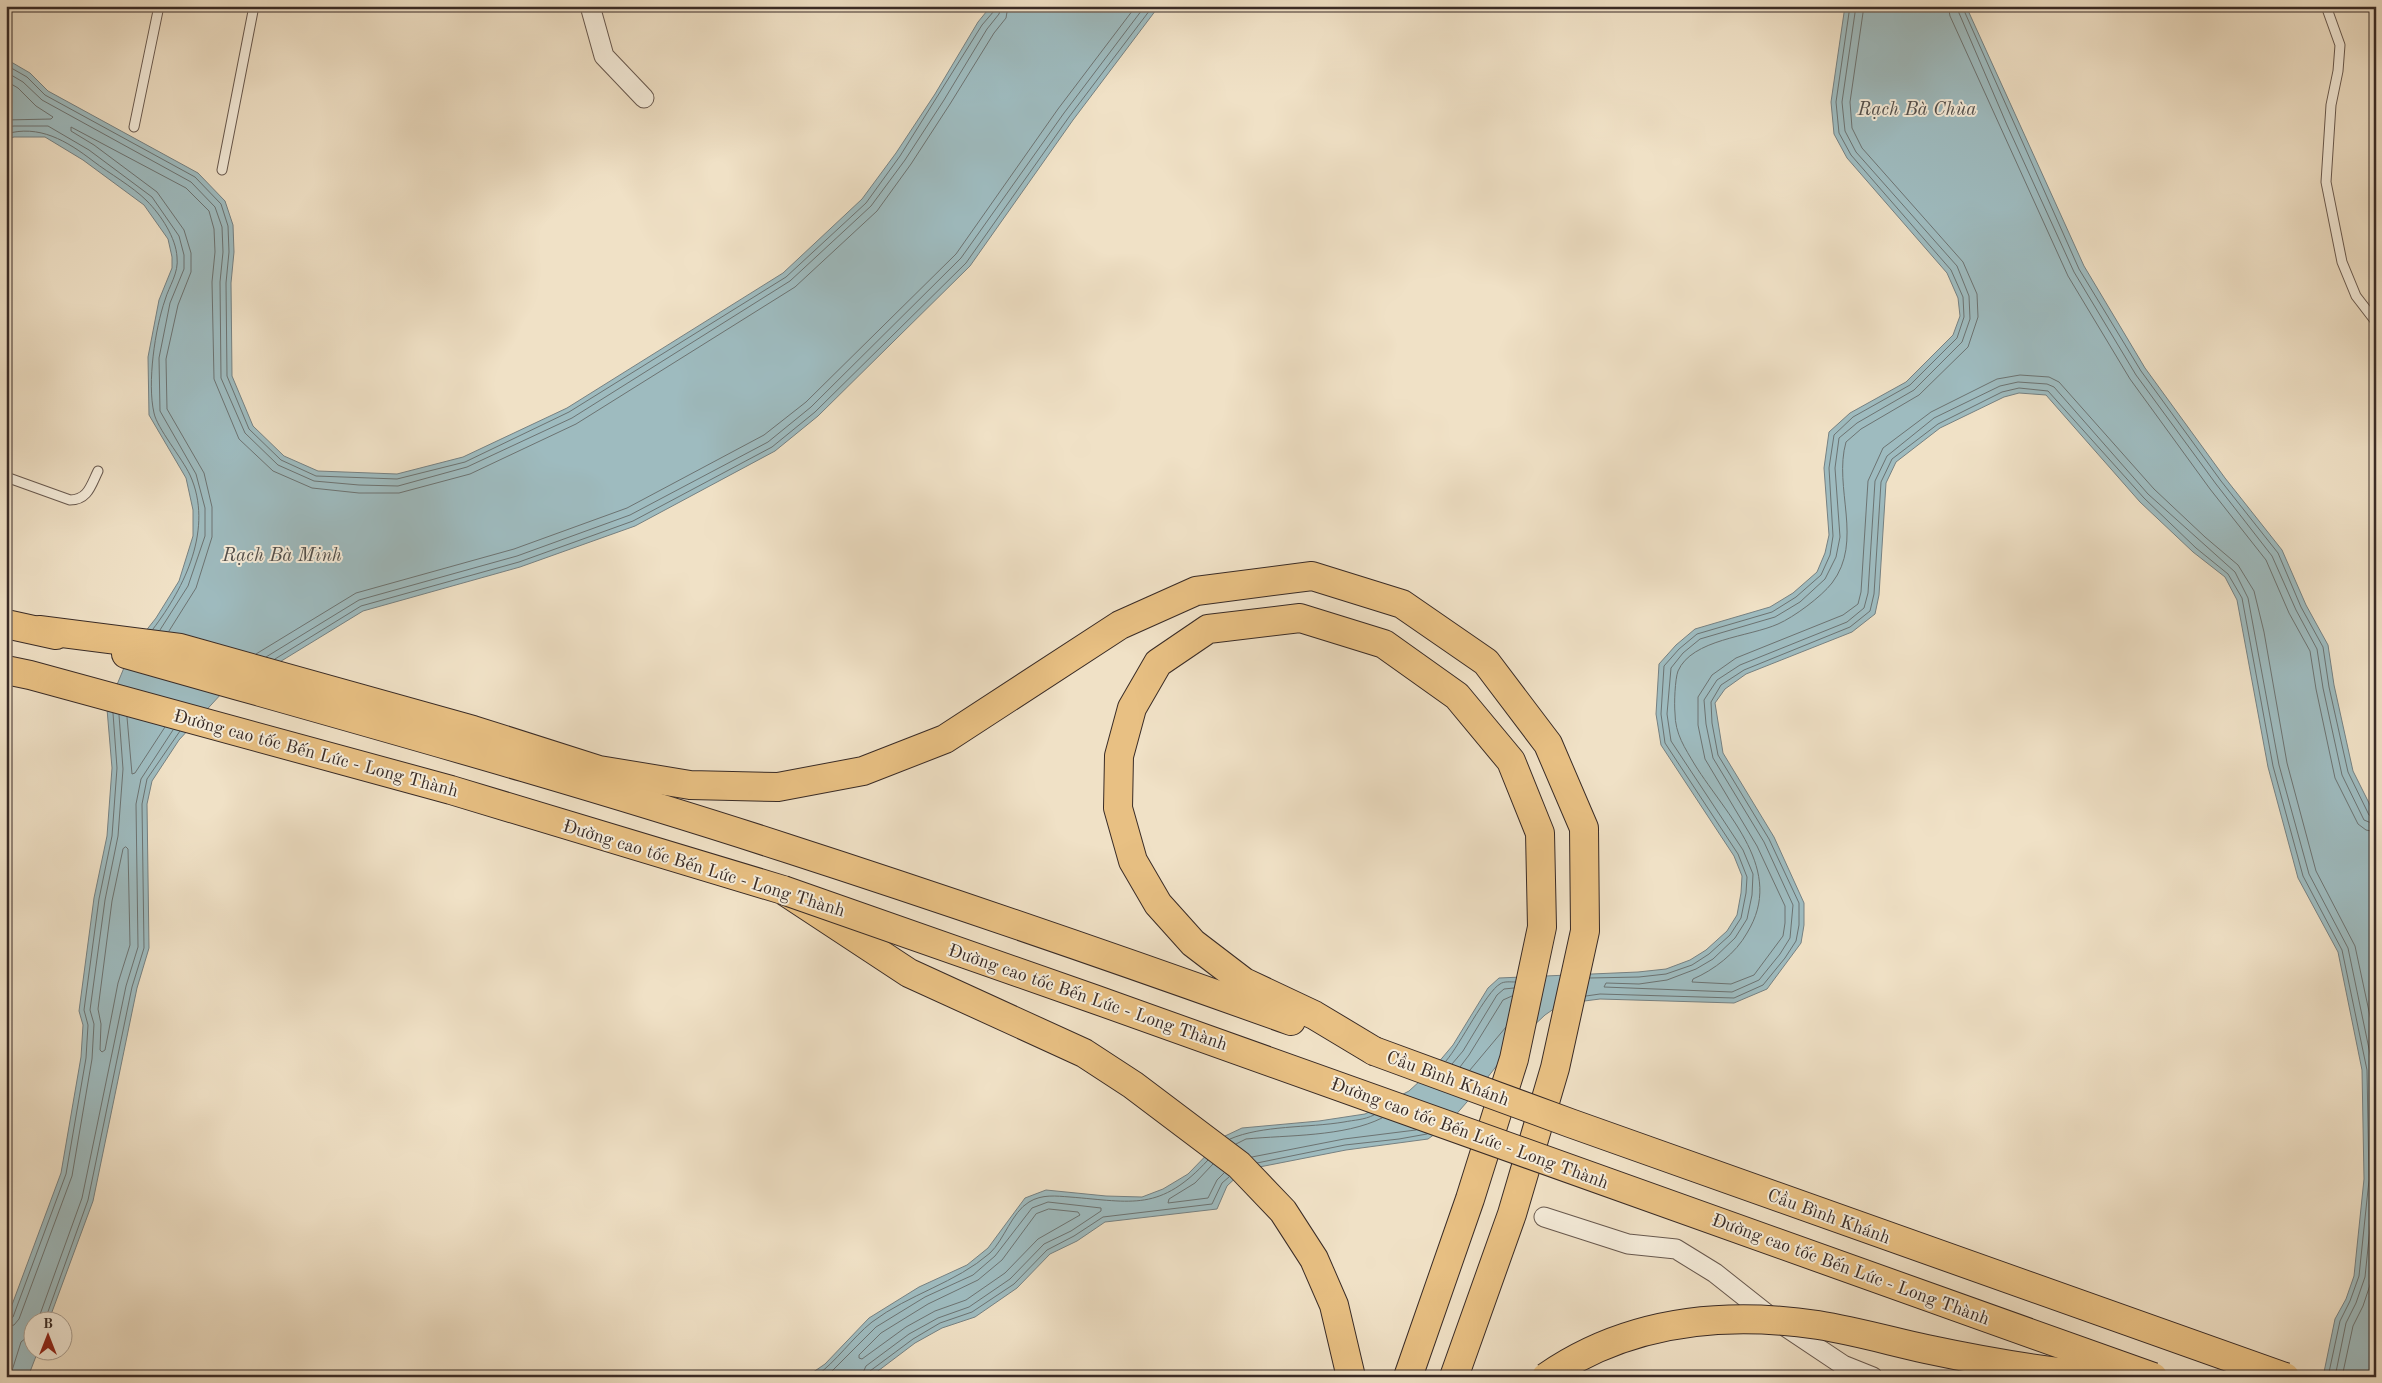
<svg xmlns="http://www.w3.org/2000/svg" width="2382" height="1383" viewBox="0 0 2382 1383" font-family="'Old Standard TT',serif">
  <rect width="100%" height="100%" fill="#f0e1c6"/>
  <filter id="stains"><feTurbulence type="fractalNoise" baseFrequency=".004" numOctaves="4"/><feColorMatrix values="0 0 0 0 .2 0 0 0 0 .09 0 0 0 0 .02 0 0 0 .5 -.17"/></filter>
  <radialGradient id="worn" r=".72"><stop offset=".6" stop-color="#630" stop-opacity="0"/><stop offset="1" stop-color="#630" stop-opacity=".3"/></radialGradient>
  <!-- water -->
  <g fill="#9ebbbf" stroke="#768182">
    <path d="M991,6H1159L1073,120L970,266L818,416L775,451L635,526L520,567L363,611L278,663L222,693L179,740L152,781L147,804L149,948L137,988L93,1201L49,1320H32V1350L38,1351L28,1377H6V1321L61,1173L81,1057L83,1025L79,1011L94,898L107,836L112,768L107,709L135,641L141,637L156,618L179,581L193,536V510L186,478L149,415L148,357L159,300L172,268V257L168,239L144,205L83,160L45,137H14L6,139V59L30,73L48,91L198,173L225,201L233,225L234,252L231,283L232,376L253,426L284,456L318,471L397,474L463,457L567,408L783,273L862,199L896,153L935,94L978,22Z"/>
    <path d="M1845,6H1966L2084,266L2145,368L2225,478L2282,550L2306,605L2328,645L2334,685L2353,771L2376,817V1362L2374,1377H2323L2335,1319L2346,1299L2354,1276L2364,1179L2362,1070L2338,952L2298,878L2268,767L2237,600L2225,577L2193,552L2140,502L2046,395L2019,393L2004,397L1940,428L1896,462L1886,483L1879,595L1875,614L1852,632L1746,674L1725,689L1715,703L1723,753L1774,837L1804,903V925L1801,943L1767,989L1734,1003L1600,999L1561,1004L1545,1015L1513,1045L1480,1087L1446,1126L1428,1139L1346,1150L1244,1170L1227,1186L1217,1209L1105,1222L1077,1241L1050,1254L1017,1288L975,1317L942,1328L915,1343L870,1377H806L825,1364L869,1318L919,1287L967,1265L988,1248L1025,1198L1046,1190L1106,1196L1142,1197L1163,1189L1188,1174L1225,1136L1242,1128L1319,1121L1365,1114L1409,1091L1432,1070L1453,1045L1488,988L1499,978L1638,972L1666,969L1690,960L1706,950L1727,931L1737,915L1741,893L1742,876L1734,856L1661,745L1656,714L1659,664L1676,645L1695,629L1770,607L1793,593L1817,572L1825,553L1829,535L1824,468L1829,432L1850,413L1906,382L1953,335L1960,316L1958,298L1947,273L1847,158L1834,134L1831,102Z"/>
  </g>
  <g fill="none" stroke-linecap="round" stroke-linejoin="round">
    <!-- shore -->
    <g stroke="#6c7372" stroke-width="1">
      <path d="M1856,6L1842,102L1845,131L1856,152L1957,266L1969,296L1970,319L1962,342L1914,390L1857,423L1839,438L1835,468L1840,537L1836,557L1825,579L1800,602L1775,617L1700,639L1683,653L1671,668L1667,714L1671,741L1743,850L1753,874L1752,895L1747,919L1735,938L1713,959L1696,969L1667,980L1639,984L1606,983L1604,987L1732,992L1759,980L1780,954L1790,938L1793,905L1764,842L1713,758L1706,724L1704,700L1717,680L1740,665L1847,622L1864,608L1868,593L1875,481L1887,456L1934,418L2000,386L2018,382L2047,384L2054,387L2148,494L2235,572L2248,598L2279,765L2309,874L2348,948L2373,1068L2375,1180L2365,1277L2356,1303L2346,1323L2335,1377"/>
      <path d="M1864,6L1850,102L1852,128L1862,148L1963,262L1977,294L1978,317L1968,347L1919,395L1861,429L1846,442C1833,488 1864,541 1832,583C1821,597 1794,617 1778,624C1749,637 1692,639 1678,671C1675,679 1674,704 1675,713C1675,734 1685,748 1695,765C1727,816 1786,870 1747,933C1736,953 1714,970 1693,979L1692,982L1731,984L1754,975L1783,936L1785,923V906L1757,846L1705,759L1698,725V697L1712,675L1736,658L1843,615L1858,604L1861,592L1868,481L1883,448L1931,412L1997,379L2020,375L2049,377L2059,382L2154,489L2205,537L2238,565L2254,591L2264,632L2287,763L2316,871L2355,946L2376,1044"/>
      <path d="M1948,6L1950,16L2068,276L2130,379L2210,489L2266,560L2289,613L2310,651L2316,689L2335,778L2358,824L2366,830L2376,832"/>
      <path d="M1956,6L2007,125L2074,272L2136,375L2216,484L2272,556L2296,610L2317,649L2323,688L2342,775L2364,820L2376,825"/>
      <path d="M1962,6L2079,269L2141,371L2221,481L2278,553L2301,607L2323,647L2329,687L2348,772L2369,815L2376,818"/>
      <path d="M6,65L27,77L45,95L195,177L221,204L228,226L229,252L226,283L227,376L249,429L281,460L316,476L397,479L465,462L569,412L786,277L866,203L900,156L982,25L994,11L995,6"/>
      <path d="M6,72L23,82L42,100L191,182L215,207L222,227L223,252L220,282L221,378L245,433L278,465L314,481L359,485L398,486L467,467L572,418L790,281L871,206L905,160L944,100L987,29L999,14L1001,6"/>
      <path d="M6,81L18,88L36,106L53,117L51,119L6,120"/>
      <path d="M6,127L14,126H48L89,150L152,197L179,236L184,255V269L170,303L159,358L160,411L196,474L205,508V536L188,586L160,630"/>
      <path d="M6,134C39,124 67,141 93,161C110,174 132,186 147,201C161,215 176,238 177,257C179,273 169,286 165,300C155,329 147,383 154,413C157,428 182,458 190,475C214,528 185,587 153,629"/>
      <path d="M169,631L196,588L212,537V507L204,473L167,409L166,359L178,305L191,272V253L184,230L157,192L94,145L71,131V127L186,188L209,211L214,229L215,252L212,282L214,379L239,439L273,471L312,488L359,493H399L470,474L576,424L795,287L877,211L911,164L950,104L994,33L1006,18L1008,6"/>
      <path d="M256,654L356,593L514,549L627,508L764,435L806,402L956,254L1058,109L1136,6"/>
      <path d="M266,657L359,600L517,556L630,515L768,442L811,407L961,258L1064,113L1145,6"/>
      <path d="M275,659L361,606L519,562L633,521L772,447L815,412L966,263L1069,117L1153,6"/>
      <path d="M127,717L132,774L135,773L165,727"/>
      <path d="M126,847L128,849L130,945L118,983L105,1050L102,1052L100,1050L101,1024L98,1009L112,901L123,849Z"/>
      <path d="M1590,978L1639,977L1666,974L1692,965L1709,954L1730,935L1741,918L1746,893L1747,877L1738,854L1665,743L1661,714L1664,666L1679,649L1697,634L1772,612L1796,597L1821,575L1830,555L1833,536L1829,468L1834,435L1853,417L1910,385L1957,338L1964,317L1963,297L1951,270L1851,155L1839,133L1836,102L1850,6"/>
      <path d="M1586,996L1600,994L1734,998L1763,985L1785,958L1796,941L1799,925V903L1769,839L1718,755L1712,723L1711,702L1721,685L1744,670L1850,627L1870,611L1874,594L1881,482L1892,459L1938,424L2002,392L2019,388L2048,391L2144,498L2196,548L2228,574L2242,598L2273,766L2303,876L2342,950L2367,1070L2369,1180L2359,1276L2350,1301L2340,1321L2328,1377"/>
      <path d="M1446,1061C1460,1045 1486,992 1500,984C1504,981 1510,982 1515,982"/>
      <path d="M1452,1064L1463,1051L1497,995L1504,989L1514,988"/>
      <path d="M1460,1067L1469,1055L1503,1000L1512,996"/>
      <path d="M1470,1070L1506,1027"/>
      <path d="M1230,1139C1262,1125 1308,1128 1344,1122C1354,1120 1364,1120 1374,1115"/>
      <path d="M1236,1144L1246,1139C1287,1135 1344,1137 1382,1118"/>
      <path d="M1252,1157L1344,1139L1416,1130"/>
      <path d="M1257,1163L1345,1145L1399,1139L1427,1134"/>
      <path d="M1213,1164L1195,1183L1169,1199L1168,1203L1208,1198L1217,1180L1224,1173"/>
      <path d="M1049,1209L1078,1212L1080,1215L1038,1239L1005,1273L966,1300L935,1311L906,1327L862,1359L859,1358V1355L881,1333L928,1304L978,1280L1002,1260L1036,1214Z"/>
      <path d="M38,1320L82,1198L126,986L138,947L136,804L141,779L173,730"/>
      <path d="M45,1320L88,1200L132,987L144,948L142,804L147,779L180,731"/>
      <path d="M6,1321L13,1317L66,1174L86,1058L88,1025L84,1010L99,899L112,836L117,768L113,713"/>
      <path d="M6,1327L14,1325L19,1319L72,1176L92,1059L94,1024L90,1010L105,900L118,836L123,769L119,715"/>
      <path d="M10,1377L21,1342L32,1333"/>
      <path d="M815,1377C837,1361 852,1338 872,1322C909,1294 956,1283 990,1253C1004,1240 1012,1212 1029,1202C1042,1194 1056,1196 1070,1197C1133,1202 1160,1212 1208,1160"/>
      <path d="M826,1377L876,1327L925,1297L973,1275L995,1256L1032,1208L1048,1202L1101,1208V1211L1071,1231L1044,1244L1010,1279L969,1307L938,1318L909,1334L866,1366L861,1377"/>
      <path d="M868,1377L870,1371L913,1339L940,1323L972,1312L1014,1284L1047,1250L1074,1236L1103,1217L1212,1204L1222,1183L1229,1177"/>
      <path d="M2342,1377L2353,1326L2363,1306L2372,1279L2376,1237"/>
    </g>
    <!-- lane casing -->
    <g stroke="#67584e" stroke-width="11">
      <g id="lane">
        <path d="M2326,6L2340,45L2338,71L2331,105L2326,182L2342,262L2356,296L2376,322"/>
        <path d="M134,127L159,6"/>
        <path d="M222,170L254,6"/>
        <path d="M6,477L70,500C88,500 91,485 98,471"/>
      </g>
    </g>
    <!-- street casing -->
    <g stroke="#67584e" stroke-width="21">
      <g id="street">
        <path d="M590,6L604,56L644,98"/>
        <path d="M1544,1217L1628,1244L1676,1249L1715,1273L1768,1315L1843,1365L1873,1377"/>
      </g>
    </g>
    <!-- highway casing -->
    <g stroke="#392b26" stroke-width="30">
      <g id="highway">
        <path d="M6,624L56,635"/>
        <path d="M39,630L180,648L473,730L599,770L690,785L778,787L863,771L945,739L1120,625L1196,591L1312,576L1402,604L1486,662L1548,744L1584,828L1585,931L1555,1068L1512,1214L1454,1377"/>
        <path d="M126,654C347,717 568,777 786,848C956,903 1124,961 1291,1021"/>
        <path d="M6,670L30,675L451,790L783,890L909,973L1084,1053L1133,1085L1239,1165L1283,1211L1314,1259L1334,1305L1351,1377"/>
        <path d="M1374,1051L1314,1015L1244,982L1193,943L1158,904L1133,861L1118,808L1119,756L1132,708L1158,663L1208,629L1300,618L1384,644L1457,696L1511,761L1540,833L1542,927L1514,1059L1470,1199L1408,1377"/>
      </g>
    </g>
    <!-- lane -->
    <use href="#lane" stroke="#f5ecda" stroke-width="9"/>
    <!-- street -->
    <use href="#street" stroke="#f5ecda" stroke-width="19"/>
    <!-- highway -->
    <use href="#highway" stroke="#e8c083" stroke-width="28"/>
    <!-- highway-bridge casing -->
    <g stroke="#392b26" stroke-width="30" stroke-linecap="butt">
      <g id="highway-bridge">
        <path d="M783,890L1094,999L2153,1377"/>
        <path d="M1374,1051L1570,1123L2285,1377"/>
        <path d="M1546,1377C1627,1321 1723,1311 1818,1325C1855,1331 1890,1341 1926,1349C1987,1362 2048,1373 2110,1377"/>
      </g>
    </g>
    <!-- highway-bridge -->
    <use href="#highway-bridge" stroke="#e8c083" stroke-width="28"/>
  </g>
  <g text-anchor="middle" stroke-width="4" stroke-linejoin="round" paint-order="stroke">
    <!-- street labels -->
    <g font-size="18" fill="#392b26" stroke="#f5ecda">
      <text transform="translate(316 753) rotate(15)" y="6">Đường cao tốc Bến Lức - Long Thành</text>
      <text transform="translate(704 868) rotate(17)" y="6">Đường cao tốc Bến Lức - Long Thành</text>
      <text transform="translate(1088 997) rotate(19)" y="6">Đường cao tốc Bến Lức - Long Thành</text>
      <text transform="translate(1448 1078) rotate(20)" y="6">Cầu Bình Khánh</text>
      <text transform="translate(1470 1133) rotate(20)" y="6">Đường cao tốc Bến Lức - Long Thành</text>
      <text transform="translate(1829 1216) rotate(20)" y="6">Cầu Bình Khánh</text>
      <text transform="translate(1851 1269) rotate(20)" y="6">Đường cao tốc Bến Lức - Long Thành</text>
    </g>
    <!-- water labels -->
    <g font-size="19" font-style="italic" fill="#524f4c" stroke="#f5ecda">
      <text x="1917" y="115">Rạch Bà Chùa</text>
      <text x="282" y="561">Rạch Bà Minh</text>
    </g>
  </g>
  <!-- margin -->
  <rect width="2382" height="1383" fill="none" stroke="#f0e1c6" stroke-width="25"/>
  <rect x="8" y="8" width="2367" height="1368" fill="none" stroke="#392b26" stroke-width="2.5"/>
  <rect x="12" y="12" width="2357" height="1358" fill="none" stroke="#392b26"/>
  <!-- north arrow -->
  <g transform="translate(48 1336)"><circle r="24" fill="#f5ecda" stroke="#aa9f92"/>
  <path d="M0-4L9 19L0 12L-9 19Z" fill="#8f2418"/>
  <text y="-8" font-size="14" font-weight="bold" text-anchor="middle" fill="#392b26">B</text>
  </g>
  <rect width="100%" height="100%" filter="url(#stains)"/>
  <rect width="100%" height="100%" fill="url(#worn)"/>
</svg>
